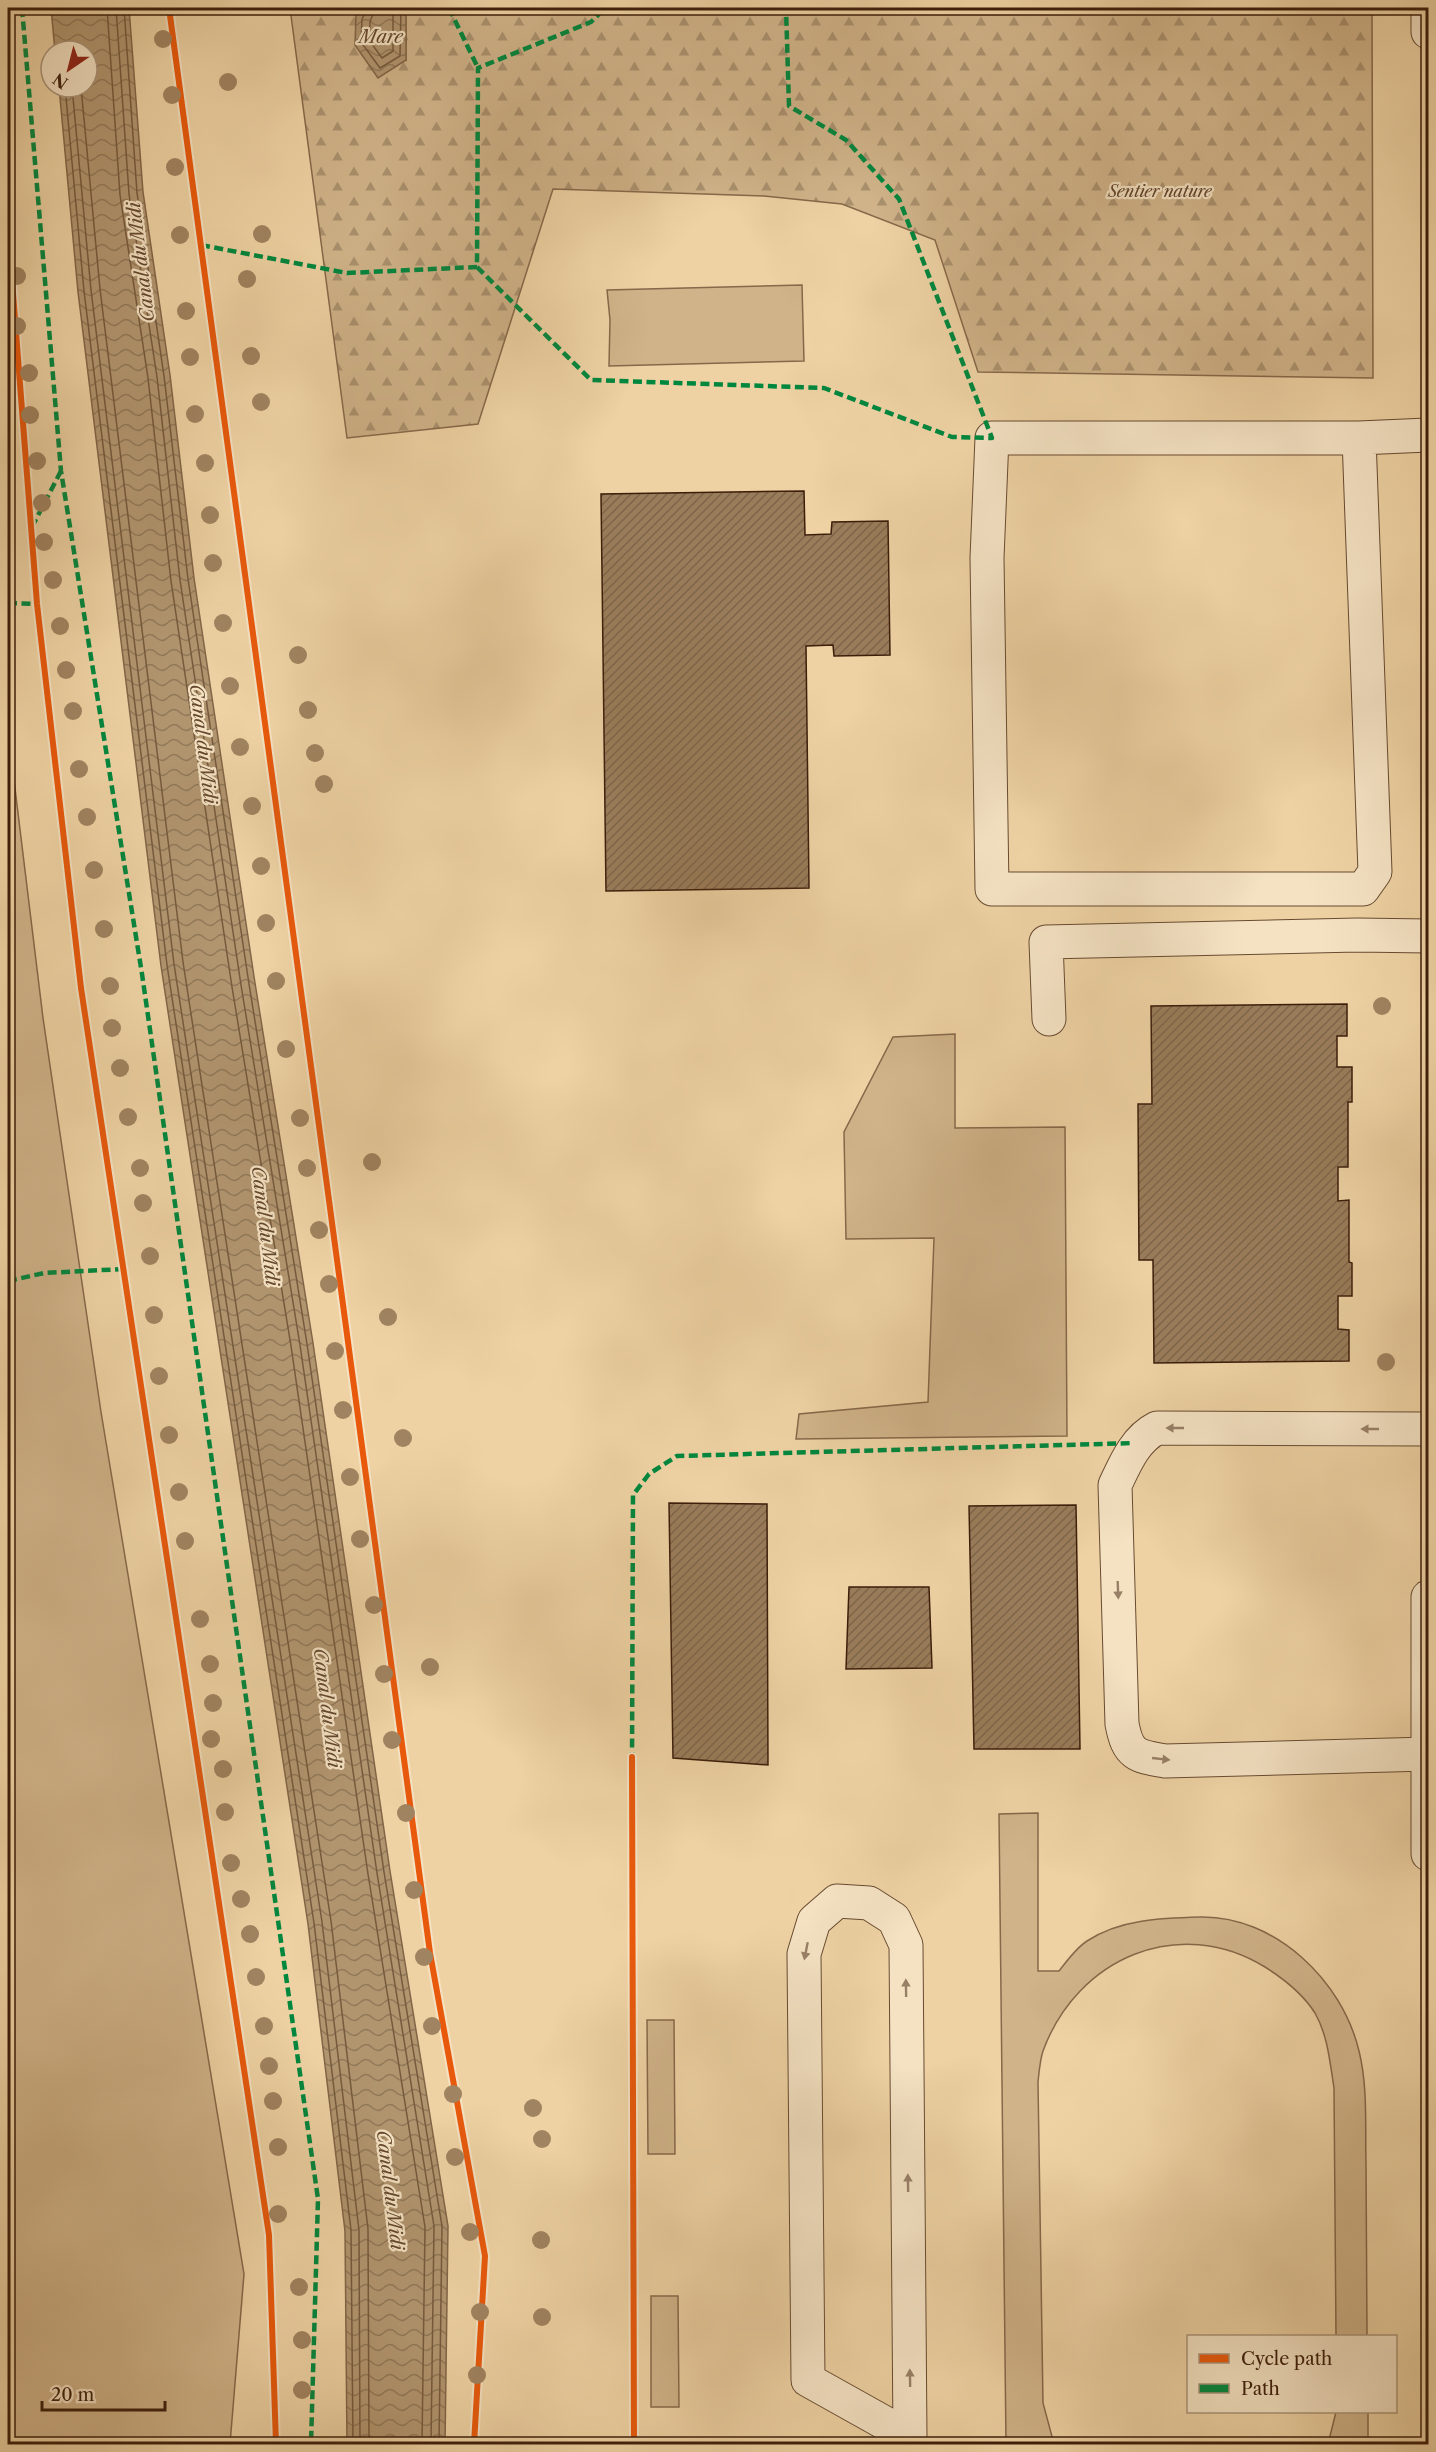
<svg xmlns="http://www.w3.org/2000/svg" width="1436" height="2452" viewBox="0 0 1436 2452" font-family="'Libre Caslon Text',serif">
  <defs>
    <pattern id="forest-firs" width="22" height="20" patternUnits="userSpaceOnUse" patternTransform="scale(1.5)"><rect width="22" height="20" fill="#d0b389"/><path d="M5 1l3.5 6h-7zM16 11l3.5 6h-7z" fill="#aa916e"/></pattern>
    <pattern id="water-waves" width="16" height="10" patternUnits="userSpaceOnUse" patternTransform="scale(1.5)"><rect width="16" height="10" fill="#b1956f"/><path d="M0 5q4-4 8 0t8 0" fill="none" stroke="#917959"/></pattern>
    <pattern id="building-hatch" width="6" height="6" patternUnits="userSpaceOnUse" patternTransform="scale(1.5)"><rect width="6" height="6" fill="#997c5a"/><path d="M-1 1l2-2M0 6l6-6M5 7l2-2" fill="none" stroke="#7e6549"/></pattern>
  </defs>
  <rect width="100%" height="100%" fill="#eed2a3"/>
  <filter id="stains"><feTurbulence type="fractalNoise" baseFrequency=".00333" numOctaves="4"/><feColorMatrix values="0 0 0 0 .2 0 0 0 0 .09 0 0 0 0 .02 0 0 0 .5 -.17"/></filter>
  <radialGradient id="worn" r=".72"><stop offset=".6" stop-color="#630" stop-opacity="0"/><stop offset="1" stop-color="#630" stop-opacity=".3"/></radialGradient>
  <!-- green -->
  <g fill="#d0b389" stroke="#86684a" stroke-width="1.5">
    <path d="M802,285L804,361L609,366L610,320L607,290Z"/>
    <path d="M8,731L43,1018L101,1412L244,2274L230,2444H8Z"/>
    <path d="M955,1034V1128L1065,1127L1067,1436L796,1439L799,1414L928,1402L934,1238L846,1239L844,1132L893,1037Z"/>
    <path d="M1038,1813V1971H1059C1067,1961 1076,1948 1087,1941C1120,1919 1162,1918 1201,1917C1275,1916 1342,1980 1359,2051C1368,2087 1365,2127 1366,2164C1366,2221 1367,2279 1367,2336H1336L1334,2088C1330,2063 1328,2036 1315,2013C1303,1994 1284,1979 1265,1967C1179,1914 1077,1958 1043,2051C1040,2060 1039,2072 1038,2082L1043,2403L1054,2444H1006L999,1814Z"/>
    <path d="M647,2020H674L675,2154H648Z"/>
    <path d="M651,2296H678L679,2407H651Z"/>
    <path d="M1336,2412H1368V2444H1328Z"/>
  </g>
  <!-- forest -->
  <path fill="url(#forest-firs)" stroke="#86684a" stroke-width="1.5" d="M290,8H364L356,15L406,60V8H1372L1373,378L978,372L935,240L842,204L764,196L553,189L478,424L347,438Z"/>
  <!-- water -->
  <g fill="url(#water-waves)" stroke="#826547" stroke-width="1.5">
    <path d="M51,8H129L143,192L170,375L194,578L255,983L313,1343L390,1871L448,2226L445,2444H347L345,2231L308,1924L161,966L78,292L59,87H87V51H55Z"/>
    <path d="M364,8H406V60L378,78L355,45L356,15Z"/>
  </g>
  <g fill="none" stroke-linecap="round" stroke-linejoin="round">
    <!-- shore -->
    <g stroke="#765a3d" stroke-width="1.5">
      <path d="M107,8L120,195L148,378L171,581L232,987L291,1346L368,1874L425,2227L422,2444"/>
      <path d="M116,8L129,194L157,377L180,580L241,985L300,1345L377,1873L434,2226L431,2444"/>
      <path d="M124,8L137,193L164,376L188,579L249,984L307,1344L384,1872L442,2226L439,2444"/>
      <path d="M368,8L362,19L361,42L380,68L400,56L401,8"/>
      <path d="M375,8L370,22L369,40L382,58L393,51V8"/>
      <path d="M65,87L84,291L167,965L314,1923L351,2230L353,2444"/>
      <path d="M72,87L91,290L174,964L322,1922L359,2230L360,2444"/>
      <path d="M81,87L100,289L183,962L331,1921L368,2229L369,2444"/>
    </g>
  </g>
  <!-- building -->
  <g fill="url(#building-hatch)" stroke="#3c1e0b" stroke-width="1.5">
    <path d="M804,491L805,535L831,534L832,522L888,521L890,655L834,656L833,645L806,646L809,888L606,891L601,494Z"/>
    <path d="M1347,1004V1036H1337V1067H1352V1102H1348V1167H1338V1201L1349,1200V1262L1352,1263V1296H1338V1329L1349,1330V1361L1154,1363L1153,1260H1139L1138,1104H1152L1151,1006Z"/>
    <path d="M669,1503L767,1504L768,1765L673,1758Z"/>
    <path d="M1076,1505L1080,1749H974L969,1506Z"/>
    <path d="M849,1587H929L932,1668L846,1669Z"/>
  </g>
  <g fill="none" stroke-linecap="round" stroke-linejoin="round">
    <!-- minor casing -->
    <g stroke="#684b31" stroke-width="35">
      <g id="minor">
        <path d="M1428,8V32"/>
        <path d="M1359,438L1375,872L1363,889H992L987,558L992,438H1359L1428,435"/>
        <path d="M1049,1019L1046,942L1357,935L1428,936"/>
        <path d="M1428,1597V1854"/>
        <path d="M1428,1754L1165,1761C1136,1756 1128,1755 1122,1724L1115,1485C1125,1464 1135,1439 1157,1428L1428,1429"/>
        <path d="M909,2444L910,2437L906,1945L894,1919L869,1903L837,1901L814,1921L804,1954L808,2380L910,2437"/>
      </g>
    </g>
    <!-- minor -->
    <use href="#minor" stroke="#f4e2c3" stroke-width="33"/>
    <!-- quiet -->
    <g stroke="#00873e" stroke-width="4.5" stroke-dasharray="9 4.5" stroke-linecap="butt">
      <path d="M22,8L61,471L142,974L318,2199L311,2444"/>
      <path d="M449,8L478,68"/>
      <path d="M201,245L347,273L477,267L478,68L591,22L605,8"/>
      <path d="M477,267L591,380L824,388L952,437L992,438L899,199L846,140L789,106L786,8"/>
      <path d="M32,527L61,471"/>
      <path d="M8,603L37,604"/>
      <path d="M8,1281L44,1273L123,1269"/>
      <path d="M632,1761L633,1495L649,1474L677,1456L1134,1443"/>
    </g>
    <!-- cycleway casing -->
    <g stroke="#f4e2c3" stroke-width="10">
      <g id="cycleway">
        <path d="M169,8L430,1953L485,2256L474,2444"/>
        <path d="M8,229L37,604L81,988L269,2235L276,2444"/>
        <path d="M632,1757L634,2444"/>
      </g>
    </g>
    <!-- cycleway -->
    <use href="#cycleway" stroke="#e8590c" stroke-width="6"/>
  </g>
  <!-- trees -->
  <g fill="#a08360">
    <circle cx="163" cy="39" r="9"/>
    <circle cx="228" cy="82" r="9"/>
    <circle cx="172" cy="95" r="9"/>
    <circle cx="175" cy="167" r="9"/>
    <circle cx="262" cy="234" r="9"/>
    <circle cx="180" cy="235" r="9"/>
    <circle cx="17" cy="276" r="9"/>
    <circle cx="247" cy="279" r="9"/>
    <circle cx="186" cy="311" r="9"/>
    <circle cx="17" cy="326" r="9"/>
    <circle cx="251" cy="356" r="9"/>
    <circle cx="190" cy="357" r="9"/>
    <circle cx="29" cy="373" r="9"/>
    <circle cx="261" cy="402" r="9"/>
    <circle cx="195" cy="414" r="9"/>
    <circle cx="30" cy="415" r="9"/>
    <circle cx="37" cy="461" r="9"/>
    <circle cx="205" cy="463" r="9"/>
    <circle cx="42" cy="503" r="9"/>
    <circle cx="210" cy="515" r="9"/>
    <circle cx="44" cy="542" r="9"/>
    <circle cx="213" cy="563" r="9"/>
    <circle cx="53" cy="580" r="9"/>
    <circle cx="223" cy="623" r="9"/>
    <circle cx="60" cy="626" r="9"/>
    <circle cx="298" cy="655" r="9"/>
    <circle cx="66" cy="670" r="9"/>
    <circle cx="230" cy="686" r="9"/>
    <circle cx="308" cy="710" r="9"/>
    <circle cx="73" cy="711" r="9"/>
    <circle cx="240" cy="747" r="9"/>
    <circle cx="315" cy="753" r="9"/>
    <circle cx="79" cy="769" r="9"/>
    <circle cx="324" cy="784" r="9"/>
    <circle cx="252" cy="806" r="9"/>
    <circle cx="87" cy="817" r="9"/>
    <circle cx="261" cy="866" r="9"/>
    <circle cx="94" cy="870" r="9"/>
    <circle cx="266" cy="923" r="9"/>
    <circle cx="104" cy="929" r="9"/>
    <circle cx="276" cy="981" r="9"/>
    <circle cx="110" cy="986" r="9"/>
    <circle cx="1382" cy="1006" r="9"/>
    <circle cx="112" cy="1028" r="9"/>
    <circle cx="286" cy="1049" r="9"/>
    <circle cx="120" cy="1068" r="9"/>
    <circle cx="128" cy="1117" r="9"/>
    <circle cx="300" cy="1118" r="9"/>
    <circle cx="372" cy="1162" r="9"/>
    <circle cx="140" cy="1168" r="9"/>
    <circle cx="307" cy="1168" r="9"/>
    <circle cx="143" cy="1203" r="9"/>
    <circle cx="319" cy="1230" r="9"/>
    <circle cx="150" cy="1256" r="9"/>
    <circle cx="329" cy="1284" r="9"/>
    <circle cx="154" cy="1315" r="9"/>
    <circle cx="388" cy="1317" r="9"/>
    <circle cx="335" cy="1351" r="9"/>
    <circle cx="1386" cy="1362" r="9"/>
    <circle cx="159" cy="1376" r="9"/>
    <circle cx="343" cy="1410" r="9"/>
    <circle cx="169" cy="1435" r="9"/>
    <circle cx="403" cy="1438" r="9"/>
    <circle cx="350" cy="1477" r="9"/>
    <circle cx="179" cy="1492" r="9"/>
    <circle cx="360" cy="1539" r="9"/>
    <circle cx="185" cy="1541" r="9"/>
    <circle cx="374" cy="1605" r="9"/>
    <circle cx="200" cy="1619" r="9"/>
    <circle cx="210" cy="1664" r="9"/>
    <circle cx="430" cy="1667" r="9"/>
    <circle cx="384" cy="1674" r="9"/>
    <circle cx="213" cy="1703" r="9"/>
    <circle cx="211" cy="1739" r="9"/>
    <circle cx="392" cy="1740" r="9"/>
    <circle cx="223" cy="1769" r="9"/>
    <circle cx="225" cy="1812" r="9"/>
    <circle cx="406" cy="1813" r="9"/>
    <circle cx="231" cy="1863" r="9"/>
    <circle cx="414" cy="1890" r="9"/>
    <circle cx="241" cy="1899" r="9"/>
    <circle cx="250" cy="1934" r="9"/>
    <circle cx="424" cy="1957" r="9"/>
    <circle cx="256" cy="1977" r="9"/>
    <circle cx="264" cy="2026" r="9"/>
    <circle cx="432" cy="2026" r="9"/>
    <circle cx="269" cy="2066" r="9"/>
    <circle cx="453" cy="2094" r="9"/>
    <circle cx="273" cy="2101" r="9"/>
    <circle cx="533" cy="2108" r="9"/>
    <circle cx="542" cy="2139" r="9"/>
    <circle cx="278" cy="2147" r="9"/>
    <circle cx="455" cy="2157" r="9"/>
    <circle cx="278" cy="2214" r="9"/>
    <circle cx="470" cy="2232" r="9"/>
    <circle cx="541" cy="2240" r="9"/>
    <circle cx="299" cy="2287" r="9"/>
    <circle cx="480" cy="2312" r="9"/>
    <circle cx="542" cy="2317" r="9"/>
    <circle cx="302" cy="2340" r="9"/>
    <circle cx="477" cy="2375" r="9"/>
    <circle cx="302" cy="2390" r="9"/>
  </g>
  <!-- one-way arrows -->
  <defs><path id="oneway-solid" d="M-6-.8H1V-3.2L6.5 0L1 3.2V.8H-6Z" transform="scale(1.5)"/></defs>
  <g fill="#988067">
    <use href="#oneway-solid" transform="translate(1175 1428) rotate(180)"/>
    <use href="#oneway-solid" transform="translate(1370 1429) rotate(-180)"/>
    <use href="#oneway-solid" transform="translate(1118 1590) rotate(88)"/>
    <use href="#oneway-solid" transform="translate(1161 1759) rotate(6)"/>
    <use href="#oneway-solid" transform="translate(806 1951) rotate(101)"/>
    <use href="#oneway-solid" transform="translate(906 1988) rotate(-91)"/>
    <use href="#oneway-solid" transform="translate(908 2183) rotate(-91)"/>
    <use href="#oneway-solid" transform="translate(910 2378) rotate(-91)"/>
  </g>
  <g text-anchor="middle" stroke-width="4.5" stroke-linejoin="round" paint-order="stroke">
    <!-- park labels -->
    <g font-size="16" font-style="italic" fill="#61432a" stroke="#f4e2c3">
      <text x="1160" y="197">Sentier nature</text>
    </g>
    <!-- water labels -->
    <g font-size="18" font-style="italic" fill="#65482e" stroke="#f4e2c3">
      <text x="381" y="43">Mare</text>
      <text transform="translate(141 262) rotate(-97)" y="6">Canal du Midi</text>
      <text transform="translate(203 744) rotate(83)" y="6">Canal du Midi</text>
      <text transform="translate(265 1226) rotate(83)" y="6">Canal du Midi</text>
      <text transform="translate(327 1708) rotate(83)" y="6">Canal du Midi</text>
      <text transform="translate(390 2190) rotate(83)" y="6">Canal du Midi</text>
    </g>
  </g>
  <!-- margin -->
  <rect width="1436" height="2452" fill="none" stroke="#eed2a3" stroke-width="30"/>
  <rect x="9" y="9" width="1418" height="2434" fill="none" stroke="#3c1e0b" stroke-width="3"/>
  <rect x="15" y="15" width="1406" height="2422" fill="none" stroke="#3c1e0b" stroke-width="1.5"/>
  <!-- legend -->
  <rect x="1187" y="2335" width="210" height="78" fill="#f4e2c3" stroke="#aa9479" stroke-width="1.5"/>
  <rect x="1199" y="2354" width="30" height="9" fill="#e8590c" stroke="#aa9479" stroke-width="1.5"/>
  <text x="1241" y="2365" font-size="18" fill="#3c1e0b">Cycle path</text>
  <rect x="1199" y="2384" width="30" height="9" fill="#00873e" stroke="#aa9479" stroke-width="1.5"/>
  <text x="1241" y="2395" font-size="18" fill="#3c1e0b">Path</text>
  <!-- north arrow -->
  <g transform="translate(69 69) rotate(215)"><circle r="28" fill="#f4e2c3" stroke="#aa9479" stroke-width="1.5"/>
  <path d="M0-4.5L10 22L0 15L-10 22Z" fill="#8f2418"/>
  <text y="-9" font-size="16" font-weight="bold" text-anchor="middle" fill="#3c1e0b">N</text>
  </g>
  <!-- scale -->
  <path d="M42 2401v9h123v-9" fill="none" stroke="#3c1e0b" stroke-width="3"/>
  <text x="51" y="2401" font-size="18" fill="#3c1e0b" stroke="#f4e2c3" stroke-width="4.5" paint-order="stroke">20 m</text>
  <rect width="100%" height="100%" filter="url(#stains)"/>
  <rect width="100%" height="100%" fill="url(#worn)"/>
</svg>
